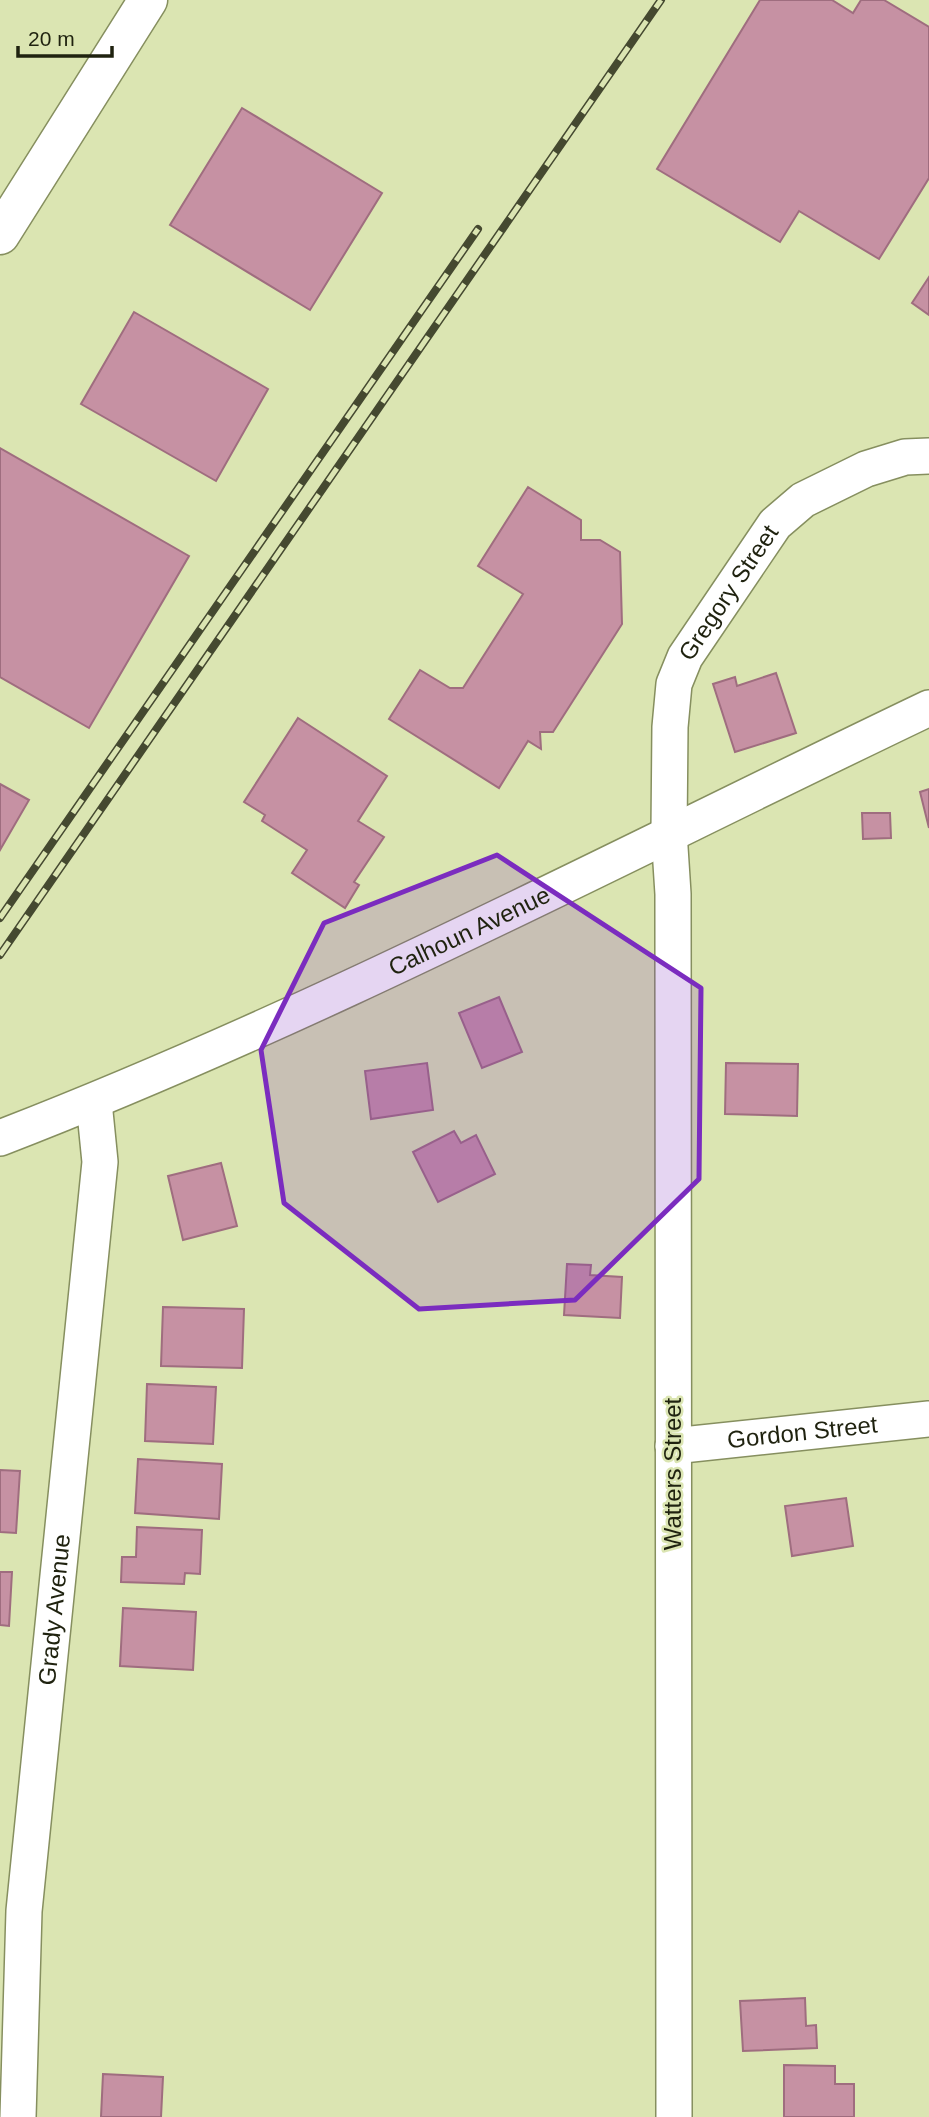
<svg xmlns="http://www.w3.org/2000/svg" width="929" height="2117" viewBox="0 0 929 2117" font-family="Arial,sans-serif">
  <rect width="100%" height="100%" fill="#dbe5b2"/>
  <!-- building -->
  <g fill="#c691a3" stroke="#9f6d7f" stroke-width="2">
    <path d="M760,0H832L853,13L861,0H884L929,27V178L879,259L799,211L780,242L657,169Z"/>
    <path d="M242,108L382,193L310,310L170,225Z"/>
    <path d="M929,277V315L912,303Z"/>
    <path d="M134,312L268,389L216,481L81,404Z"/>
    <path d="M0,448L189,556L89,728L0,677Z"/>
    <path d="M528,487L581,520V540H600L620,552L622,624L553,732H540L541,749L528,741L499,788L389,719L420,670L450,688H463L523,594L478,566Z"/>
    <path d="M776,673L796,733L735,752L713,684L735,677L737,686Z"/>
    <path d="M298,718L387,776L358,821L384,837L354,882L359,885L345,908L292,873L307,850L262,821L265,815L244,802Z"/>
    <path d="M0,784L29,800L0,850Z"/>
    <path d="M929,789V828L920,792Z"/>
    <path d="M862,813H890L891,838L863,839Z"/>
    <path d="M499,997L522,1052L482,1068L459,1013Z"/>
    <path d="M427,1063L433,1110L371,1119L365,1071Z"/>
    <path d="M726,1063L798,1064L797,1116L725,1114Z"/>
    <path d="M454,1131L461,1143L476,1135L495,1174L438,1202L413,1152Z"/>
    <path d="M221,1163L237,1226L183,1240L168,1176Z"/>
    <path d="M567,1264L591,1265L590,1275L622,1277L620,1318L564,1315Z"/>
    <path d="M163,1307L244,1309L242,1368L161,1366Z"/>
    <path d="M147,1384L216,1387L213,1444L145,1441Z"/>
    <path d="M138,1459L222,1464L219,1519L135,1513Z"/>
    <path d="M0,1470L20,1471L16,1533L0,1532Z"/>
    <path d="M846,1498L853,1546L792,1556L785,1506Z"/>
    <path d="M137,1527L202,1530L200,1574L185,1573L184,1584L121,1582L122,1557H136Z"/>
    <path d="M0,1572H12L9,1626L0,1625Z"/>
    <path d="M123,1608L196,1612L193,1670L120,1666Z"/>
    <path d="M805,1998L806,2026L816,2025L817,2048L743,2051L740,2001Z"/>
    <path d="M784,2065L835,2066V2084H854V2117H784Z"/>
    <path d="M103,2074L163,2077L161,2117H101Z"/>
  </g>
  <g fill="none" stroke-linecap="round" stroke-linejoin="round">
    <!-- minor casing -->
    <g stroke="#868f5f" stroke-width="38">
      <g id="minor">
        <path id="s1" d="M0,1138C318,1015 621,855 929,708"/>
        <path id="s2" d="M673,1446L929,1419"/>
        <path id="s3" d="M18,2117L24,1911L100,1162L94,1102"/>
        <path id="s4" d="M674,2117L673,894L669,832L670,727L674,684L685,657L775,524L803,500L866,469L905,457L929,456"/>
      </g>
    </g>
    <!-- major casing -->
    <g stroke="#868f5f" stroke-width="41">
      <path id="major" d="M0,235L148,0"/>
    </g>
    <!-- minor -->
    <use href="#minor" stroke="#fff" stroke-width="35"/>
    <!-- major -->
    <use href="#major" stroke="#fff" stroke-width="38"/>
    <!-- rail casing -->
    <g stroke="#454930" stroke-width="8">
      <g id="rail">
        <path d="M0,918L478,229"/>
        <path d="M0,955L661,0"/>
      </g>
    </g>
    <!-- rail -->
    <use href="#rail" stroke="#dbe5b2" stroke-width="5" stroke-dasharray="16" stroke-linecap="butt"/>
  </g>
  <!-- marked area -->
  <path fill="#7b2cbf" fill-opacity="0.2" stroke="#7b2cbf" stroke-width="5" stroke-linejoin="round" d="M497,855L701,988L699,1179L575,1300L419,1309L284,1203L261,1050L324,923Z"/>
  <g text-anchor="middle" stroke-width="5" stroke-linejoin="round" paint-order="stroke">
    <!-- street labels -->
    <g font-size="24" fill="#1f220f" stroke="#dbe5b2">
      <text dy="8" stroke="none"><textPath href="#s4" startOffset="1540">Gregory Street</textPath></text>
      <text dy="8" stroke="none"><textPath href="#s1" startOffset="513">Calhoun Avenue</textPath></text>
      <text dy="8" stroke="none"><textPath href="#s2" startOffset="130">Gordon Street</textPath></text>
      <text transform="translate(673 1474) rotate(-90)" y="8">Watters Street</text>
      <text dy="8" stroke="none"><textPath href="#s3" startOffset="509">Grady Avenue</textPath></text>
    </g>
  </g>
  <!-- scale -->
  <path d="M18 46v10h94v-10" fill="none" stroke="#1f220f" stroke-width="3.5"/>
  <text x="28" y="46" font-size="21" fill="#1f220f" stroke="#dbe5b2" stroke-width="5" paint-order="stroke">20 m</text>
</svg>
